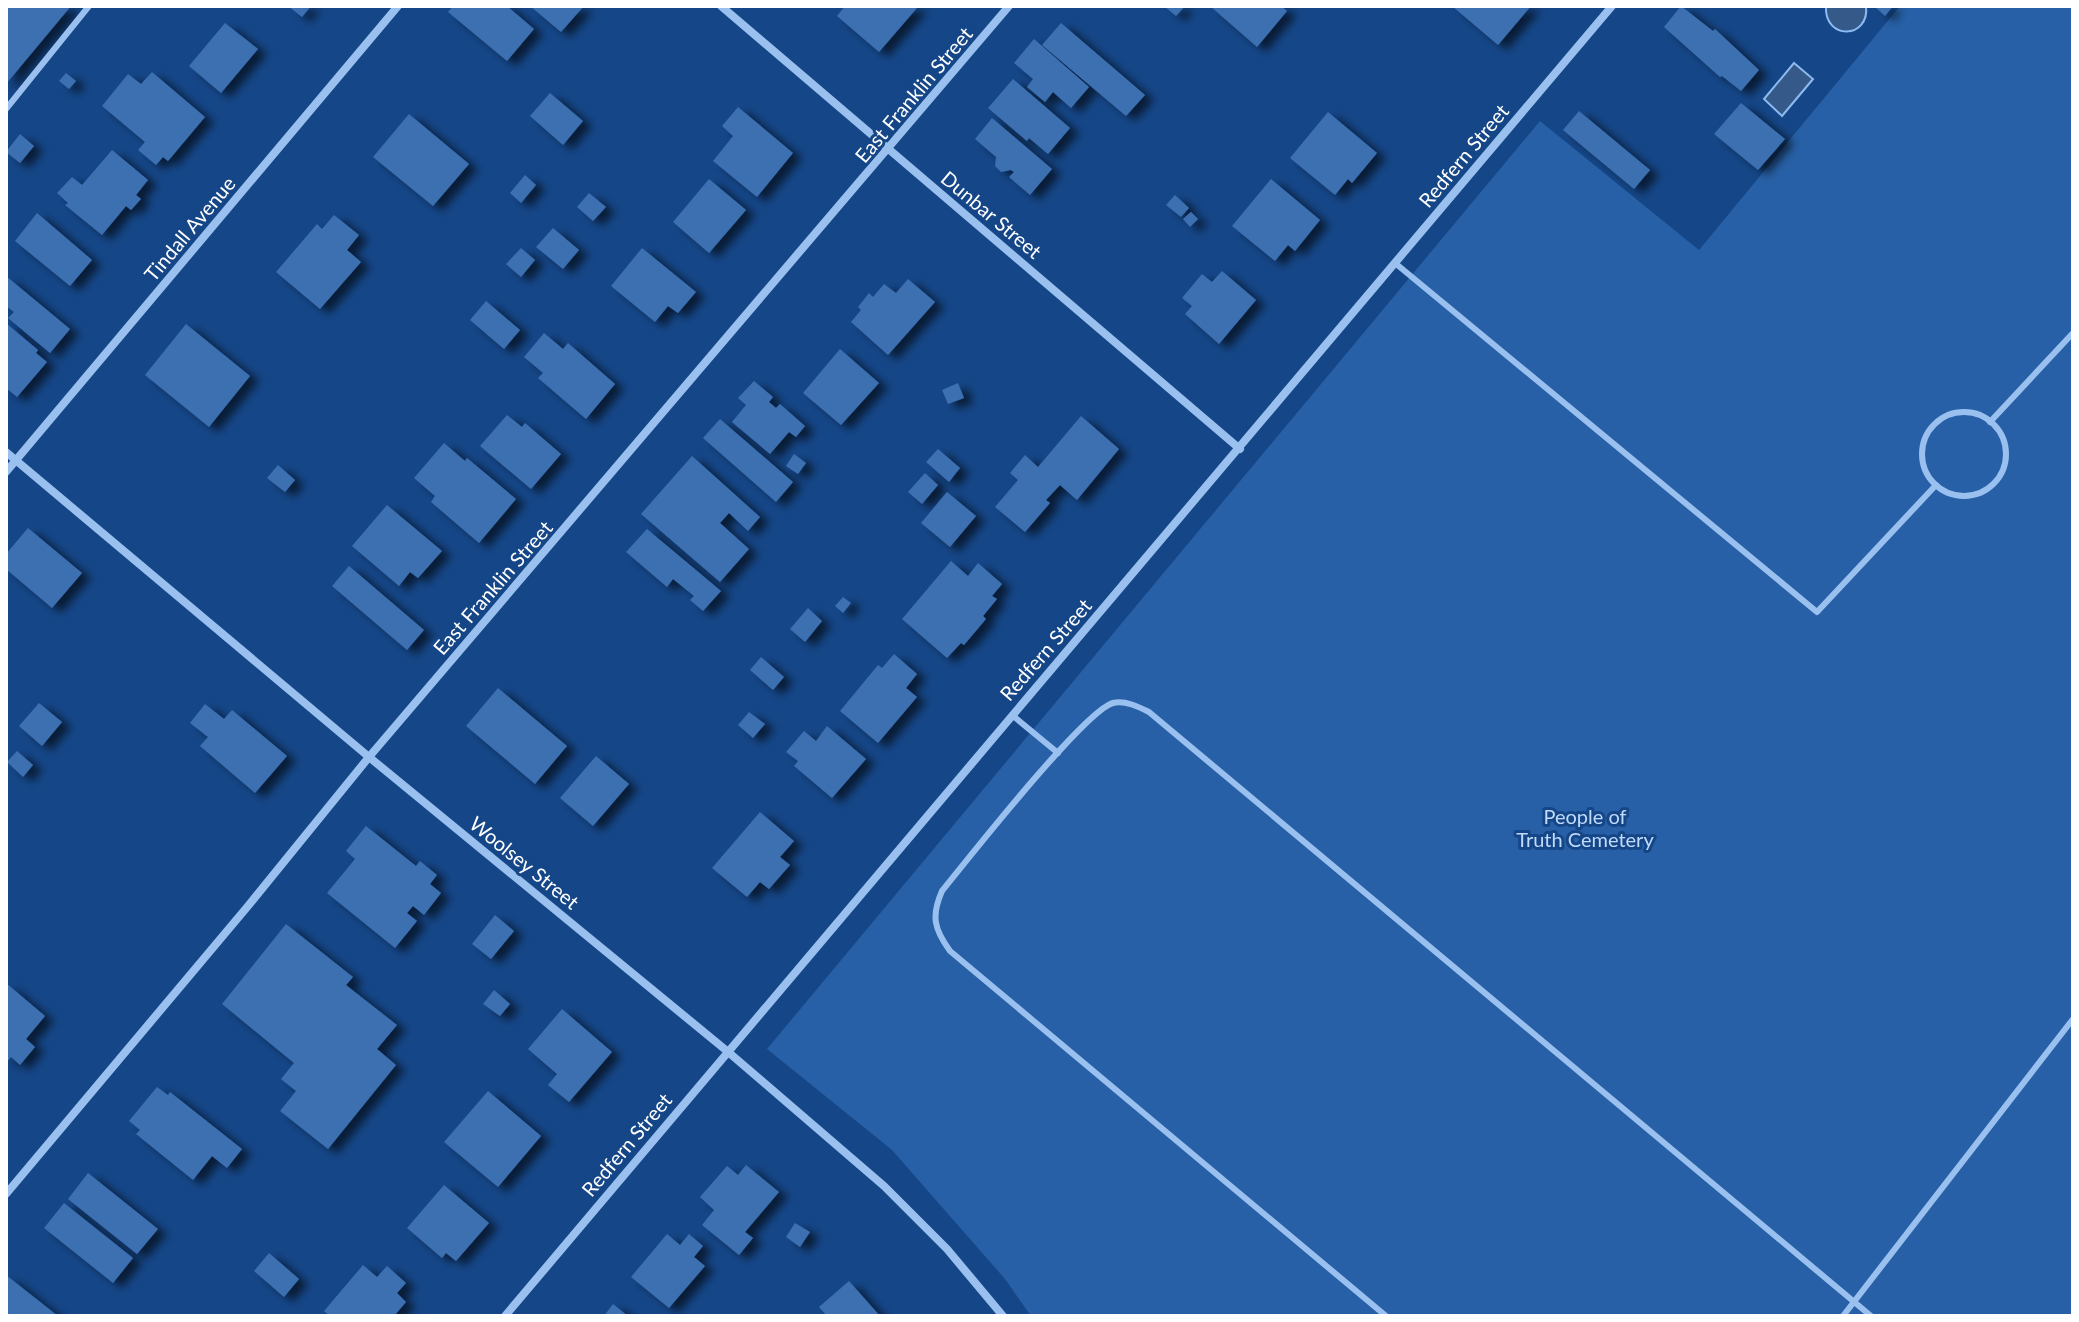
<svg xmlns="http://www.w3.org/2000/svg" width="2079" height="1322" viewBox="0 0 2079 1322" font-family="Lato,sans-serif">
  <defs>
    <filter id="shadow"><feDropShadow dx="9" dy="5" stdDeviation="4" flood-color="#0009"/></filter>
  </defs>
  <rect width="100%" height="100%" fill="#154687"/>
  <!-- green -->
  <path fill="#2760a6" d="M1900,6H2073V1316H1031L1005,1279L892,1150L767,1049L1540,121L1699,250Z"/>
  <!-- water -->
  <g fill="#355a8a" stroke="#8cbbf2" stroke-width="2">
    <path d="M1826,6H1866C1870,39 1824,41 1826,6Z"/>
    <path d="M1794,63L1813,79L1782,116L1764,99Z"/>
  </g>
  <!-- building -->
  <g fill="#3d70b1" filter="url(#shadow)">
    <path d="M6,6H71L6,84Z"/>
    <path d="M288,6H311L302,17Z"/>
    <path d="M453,6H507L534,29L507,61L448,12Z"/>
    <path d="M530,6H584L561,32Z"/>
    <path d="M845,6H915L917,8L879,52L837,16Z"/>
    <path d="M1164,6H1185L1176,16Z"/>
    <path d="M1210,6H1281L1287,11L1257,47Z"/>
    <path d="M1452,6H1531L1498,45Z"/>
    <path d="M1681,6L1713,31L1715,29L1759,70L1741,91L1722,76L1720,77L1664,27Z"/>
    <path d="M1874,6H1893L1885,16Z"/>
    <path d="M225,23L258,49L221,93L189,66Z"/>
    <path d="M1061,23L1145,95L1126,116L1042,45Z"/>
    <path d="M1034,39L1089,87L1071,108L1053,92L1045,102L1027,87L1033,79L1014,63Z"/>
    <path d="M152,72L205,117L168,161L163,157L156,165L138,150L145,142L102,106L128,74L141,84Z"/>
    <path d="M66,73L76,81L69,89L59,81Z"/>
    <path d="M1013,79L1070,128L1048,154L1029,138L1027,141L988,108Z"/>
    <path d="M550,93L583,121L563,145L530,116Z"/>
    <path d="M1741,103L1785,139L1758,170L1714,134Z"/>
    <path d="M738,107L793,153L757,197L713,161L733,136L722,126Z"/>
    <path d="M1579,111L1650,170L1634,189L1563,130Z"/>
    <path d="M1328,112L1377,153L1352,183L1348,179L1335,195L1290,158Z"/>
    <path d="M409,114L469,164L433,206L373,157Z"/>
    <path d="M992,118L1052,169L1030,195L1009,177L1014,172L1011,170L1001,172L995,166L996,157L975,139Z"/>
    <path d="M20,134L34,146L20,163L6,152Z"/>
    <path d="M112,150L148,180L136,195L141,199L131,210L126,206L102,235L65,205L68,203L57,193L72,177L82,185Z"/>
    <path d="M525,175L536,185L521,203L510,193Z"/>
    <path d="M709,179L746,210L709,253L673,222Z"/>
    <path d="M1271,179L1320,220L1295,251L1288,245L1275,261L1232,226Z"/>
    <path d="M589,193L606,207L593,221L577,207Z"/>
    <path d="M1175,195L1189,208L1181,217L1166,205Z"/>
    <path d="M1191,212L1198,219L1190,227L1183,219Z"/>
    <path d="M37,213L92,260L70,286L15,241Z"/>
    <path d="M334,215L359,235L347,250L361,262L320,309L276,272L317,224L322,229Z"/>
    <path d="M553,228L579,250L563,269L536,247Z"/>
    <path d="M521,248L535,260L521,277L506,264Z"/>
    <path d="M642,248L696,292L678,313L668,306L655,322L611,286Z"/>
    <path d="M1222,271L1256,300L1219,344L1185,314L1192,306L1182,298L1202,274L1212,282Z"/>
    <path d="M6,276L70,329L50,353L8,318L14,312L6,306Z"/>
    <path d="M908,279L935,302L888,355L851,322L861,310L858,307L869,293L873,297L884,284L896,293Z"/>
    <path d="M486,301L520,330L504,349L470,320Z"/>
    <path d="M6,323L38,350L36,353L47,362L17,397L6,388Z"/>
    <path d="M186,324L250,376L209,427L145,375Z"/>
    <path d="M544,333L563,349L568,343L615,384L586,419L538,378L543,373L524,357Z"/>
    <path d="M840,349L879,383L841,425L803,393Z"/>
    <path d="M754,381L773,397L769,402L776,408L780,404L805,426L796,437L789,432L770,454L732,422L746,405L738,398Z"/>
    <path d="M958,383L964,398L948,404L942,390Z"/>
    <path d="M507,415L522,427L525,423L561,454L531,489L480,446Z"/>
    <path d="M1081,416L1119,449L1077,500L1060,485L1046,500L1050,503L1025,532L995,507L1018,480L1010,473L1025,455L1038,467Z"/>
    <path d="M720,419L793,482L776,502L703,438Z"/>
    <path d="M444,443L465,461L467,458L516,499L479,543L431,502L435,496L414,478Z"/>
    <path d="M938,449L960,468L949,482L926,462Z"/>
    <path d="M794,454L806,463L798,474L786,466Z"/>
    <path d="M692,456L760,517L748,531L729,513L720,523L749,549L720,582L641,514Z"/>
    <path d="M278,465L295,480L285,492L267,478Z"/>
    <path d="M925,473L938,485L922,504L908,492Z"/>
    <path d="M947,492L976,516L950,547L921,523Z"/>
    <path d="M387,505L442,551L418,578L410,572L399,586L352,546Z"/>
    <path d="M28,528L82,573L52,608L6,569V554Z"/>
    <path d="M647,529L721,591L703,611L690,600L694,596L673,579L667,587L626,552Z"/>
    <path d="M951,561L968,576L978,563L1002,584L992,596L997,599L983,616L986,619L964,645L961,643L947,658L902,619Z"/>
    <path d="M349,566L424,630L407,650L332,586Z"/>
    <path d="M843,597L851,603L843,613L835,606Z"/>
    <path d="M808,608L822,621L805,642L790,629Z"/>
    <path d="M894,654L917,674L906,688L917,697L878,743L840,711L878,665L882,668Z"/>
    <path d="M761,657L784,677L773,690L750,670Z"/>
    <path d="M498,688L567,746L535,784L466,726Z"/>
    <path d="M39,703L62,722L42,746L19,726Z"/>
    <path d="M205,704L224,719L232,710L287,756L255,793L200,746L208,737L190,723Z"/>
    <path d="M749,712L765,724L753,738L738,725Z"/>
    <path d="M827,726L866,759L832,798L794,766L798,761L786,752L804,731L816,741Z"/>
    <path d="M17,751L33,765L23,777L7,762Z"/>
    <path d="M596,756L629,784L593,826L560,798Z"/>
    <path d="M760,812L794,841L780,857L790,865L769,889L760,882L747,897L712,868Z"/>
    <path d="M366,826L416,866L420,861L437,875L430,884L441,893L424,915L413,906L407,913L417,921L395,948L327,893L355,859L346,851Z"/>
    <path d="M495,915L514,931L491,959L472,944Z"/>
    <path d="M286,924L353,977L346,985L397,1025L377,1049L396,1065L328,1149L280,1111L296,1091L281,1079L294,1063L222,1004Z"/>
    <path d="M6,983L45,1016L26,1039L35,1047L20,1065L11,1057L6,1063Z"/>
    <path d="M494,990L510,1004L500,1016L483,1004Z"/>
    <path d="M562,1009L612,1052L569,1102L548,1085L557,1074L528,1049Z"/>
    <path d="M157,1087L168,1095L170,1092L242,1149L227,1168L212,1156L193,1180L136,1134L140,1130L129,1121Z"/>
    <path d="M488,1091L541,1136L498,1187L444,1142Z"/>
    <path d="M746,1165L779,1192L745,1232L753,1238L739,1255L702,1225L714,1210L700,1197L727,1166L738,1175Z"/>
    <path d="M88,1173L158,1229L137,1254L68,1199Z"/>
    <path d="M444,1185L489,1223L456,1261L446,1253L442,1258L407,1228Z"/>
    <path d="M64,1203L133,1258L113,1283L44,1228Z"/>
    <path d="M795,1223L810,1232L800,1247L786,1237Z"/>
    <path d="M667,1234L680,1245L689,1234L703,1246L694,1257L705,1266L669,1308L631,1277Z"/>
    <path d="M269,1253L299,1279L284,1297L254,1271Z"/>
    <path d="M363,1265L377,1277L387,1266L406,1283L397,1293L406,1302L394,1316H330L324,1311Z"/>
    <path d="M6,1275L58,1316H6Z"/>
    <path d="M849,1281L880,1316H827L819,1307Z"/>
    <path d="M613,1304L628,1316H604Z"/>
  </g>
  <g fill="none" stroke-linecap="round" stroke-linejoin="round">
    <!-- lane -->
    <g stroke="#9ac0ef" stroke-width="6">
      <path d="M6,109L89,6"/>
      <path d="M1395,263L1817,612L1936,485"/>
      <circle cx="1964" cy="454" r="42"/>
      <path d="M1990,422L2073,333"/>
      <path d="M1012,715L1058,753"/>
      <path d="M1386,1316L950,951C934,929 931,916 942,891C968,859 1084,711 1113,703C1125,700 1139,707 1149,712L1871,1316"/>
      <path d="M1843,1316L2073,1019"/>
    </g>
    <!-- street -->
    <g stroke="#9ac0ef" stroke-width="8">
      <path d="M721,6L1240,449"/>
      <path d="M6,452L369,757L727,1051L884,1186L947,1249L1003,1316"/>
      <path d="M6,472L398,6"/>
      <path d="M6,1194L248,906L369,757L1009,6"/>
      <path d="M505,1316L1612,6"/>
    </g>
  </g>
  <g text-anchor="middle" stroke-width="6" stroke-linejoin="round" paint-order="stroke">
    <!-- street labels -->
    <g font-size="20" fill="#fff" stroke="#154687">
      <text transform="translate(914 95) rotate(-50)" y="7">East Franklin Street</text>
      <text transform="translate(1464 156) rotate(-50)" y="7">Redfern Street</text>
      <text transform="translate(991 215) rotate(40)" y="7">Dunbar Street</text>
      <text transform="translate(190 229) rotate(-50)" y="7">Tindall Avenue</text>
      <text transform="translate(493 588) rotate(-49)" y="7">East Franklin Street</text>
      <text transform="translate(1046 650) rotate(-49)" y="7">Redfern Street</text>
      <text transform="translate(524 863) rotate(39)" y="7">Woolsey Street</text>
      <text transform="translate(627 1145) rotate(-50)" y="7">Redfern Street</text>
    </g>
    <!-- park labels -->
    <g font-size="20" fill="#c0dafb" stroke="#154687">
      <text x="1585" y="824">People of<tspan x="1585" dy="23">Truth Cemetery</tspan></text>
    </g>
  </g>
  <!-- border -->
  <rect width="2079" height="1322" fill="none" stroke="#ffffff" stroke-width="16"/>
</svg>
